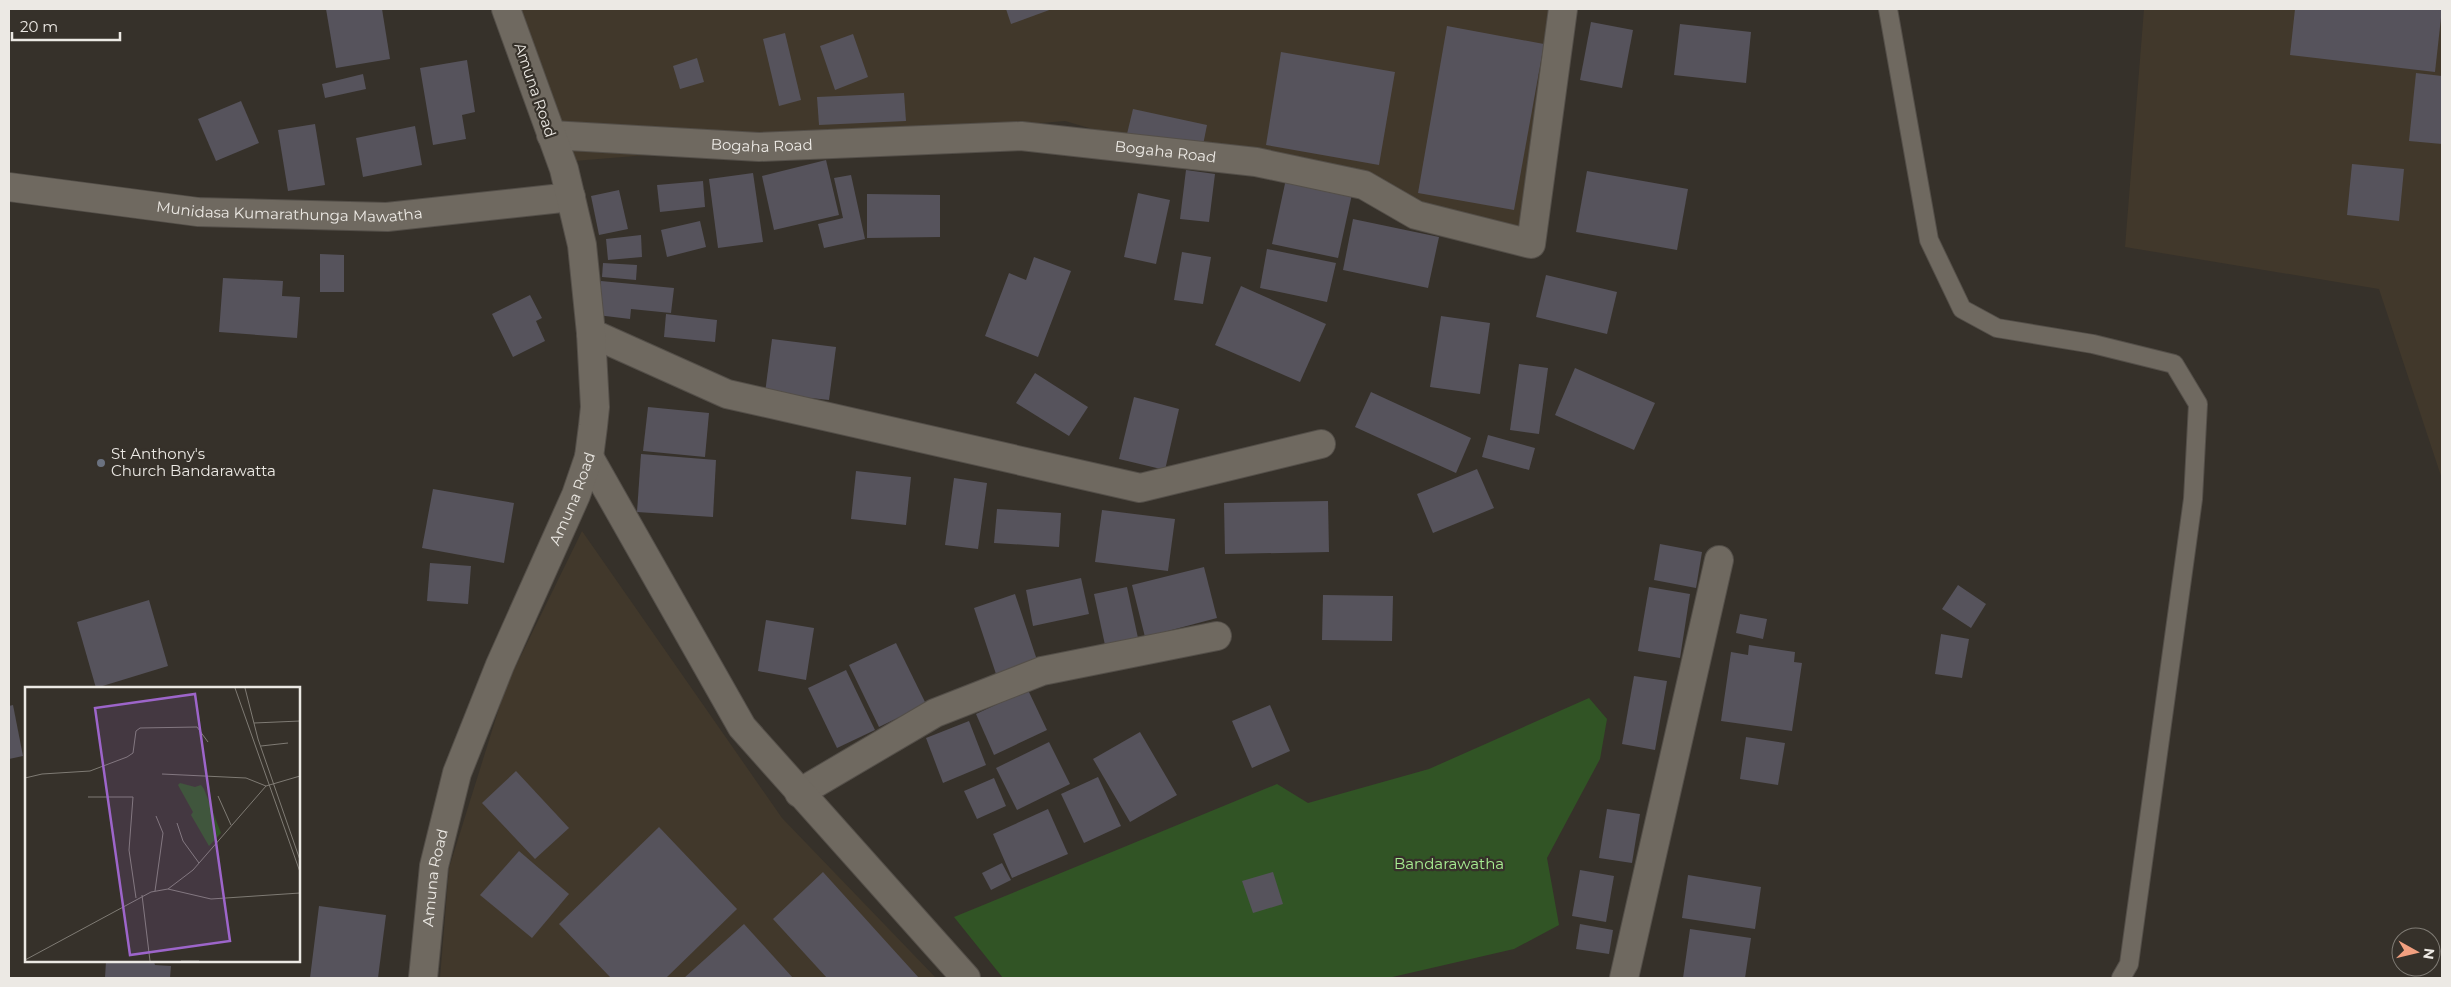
<svg xmlns="http://www.w3.org/2000/svg" width="2451" height="987" viewBox="0 0 2451 987" font-family="Montserrat,sans-serif">
  <rect width="100%" height="100%" fill="#36312a"/>
  <!-- built -->
  <g fill="#41382b">
    <path d="M516,9H1555L1519,230L1420,207L1378,177L1189,157L1065,121L574,161Z"/>
    <path d="M2144,9H2442V479L2379,289L2125,247Z"/>
    <path d="M582,531L782,818L936,978H440L449,868L506,686Z"/>
  </g>
  <!-- green -->
  <path fill="#315425" d="M1589,698L1607,719L1600,759L1547,858L1559,925L1514,949L1388,978H1003L954,917L1277,784L1308,803L1429,769Z"/>
  <!-- building -->
  <g fill="#56535c">
    <path d="M326,9H382L390,59L336,68Z"/>
    <path d="M1006,9H1052L1011,24Z"/>
    <path d="M2295,9H2442L2435,72L2290,55Z"/>
    <path d="M1591,22L1633,30L1622,88L1580,80Z"/>
    <path d="M1680,24L1751,32L1746,83L1674,75Z"/>
    <path d="M1447,26L1544,44L1514,210L1418,193Z"/>
    <path d="M785,33L801,100L779,106L763,39Z"/>
    <path d="M853,34L868,77L835,90L820,46Z"/>
    <path d="M1281,52L1395,72L1379,165L1266,145Z"/>
    <path d="M697,58L704,82L680,89L673,66Z"/>
    <path d="M467,60L475,112L462,115L466,139L433,145L420,68Z"/>
    <path d="M2416,73L2442,76V144L2409,141Z"/>
    <path d="M363,74L366,89L325,98L322,84Z"/>
    <path d="M904,93L906,121L819,125L817,97Z"/>
    <path d="M241,101L259,143L216,161L198,119Z"/>
    <path d="M1133,109L1207,125L1201,155L1126,138Z"/>
    <path d="M315,124L325,185L288,191L278,130Z"/>
    <path d="M415,126L422,165L363,177L356,138Z"/>
    <path d="M826,160L839,215L774,230L762,176Z"/>
    <path d="M2352,164L2404,169L2399,221L2347,215Z"/>
    <path d="M1186,170L1215,174L1209,222L1180,219Z"/>
    <path d="M1587,171L1688,189L1677,250L1576,232Z"/>
    <path d="M753,173L763,242L718,248L709,179Z"/>
    <path d="M851,175L865,239L824,248L818,224L843,218L834,178Z"/>
    <path d="M1286,179L1352,194L1338,258L1272,244Z"/>
    <path d="M703,181L705,207L660,212L657,185Z"/>
    <path d="M619,190L628,229L599,235L591,196Z"/>
    <path d="M1138,193L1170,200L1156,264L1124,257Z"/>
    <path d="M867,194L940,195V237L867,238Z"/>
    <path d="M1353,219L1439,237L1428,288L1343,270Z"/>
    <path d="M700,221L706,247L667,257L661,230Z"/>
    <path d="M641,235L642,257L608,260L606,239Z"/>
    <path d="M1267,249L1336,263L1327,302L1260,288Z"/>
    <path d="M1182,252L1211,257L1203,304L1174,300Z"/>
    <path d="M320,254L344,255V292H320Z"/>
    <path d="M1034,257L1071,271L1038,357L985,336L1009,273L1026,280Z"/>
    <path d="M603,263L637,265L636,280L602,277Z"/>
    <path d="M1546,275L1617,292L1607,334L1536,317Z"/>
    <path d="M223,278L283,281L282,296L300,297L297,338L219,332Z"/>
    <path d="M601,281L674,288L671,313L631,309L630,319L597,315Z"/>
    <path d="M1241,286L1326,324L1300,382L1215,345Z"/>
    <path d="M530,295L542,318L536,321L545,341L513,357L492,314Z"/>
    <path d="M666,314L717,320L715,342L664,337Z"/>
    <path d="M1441,316L1490,323L1480,394L1430,387Z"/>
    <path d="M772,339L836,347L829,400L765,393Z"/>
    <path d="M1519,364L1548,368L1539,434L1510,430Z"/>
    <path d="M1575,368L1655,403L1634,450L1555,415Z"/>
    <path d="M1035,373L1088,407L1069,436L1016,403Z"/>
    <path d="M1371,392L1471,438L1456,473L1355,427Z"/>
    <path d="M1134,397L1179,409L1165,470L1119,459Z"/>
    <path d="M648,407L709,413L705,457L643,451Z"/>
    <path d="M1488,435L1535,448L1529,470L1482,457Z"/>
    <path d="M641,454L716,460L713,517L637,512Z"/>
    <path d="M1477,469L1494,508L1433,533L1417,494Z"/>
    <path d="M856,471L911,477L906,525L851,519Z"/>
    <path d="M954,478L987,483L978,549L945,545Z"/>
    <path d="M433,489L514,503L504,563L422,548Z"/>
    <path d="M1328,501L1329,552L1225,554L1224,503Z"/>
    <path d="M997,509L1061,513L1059,547L994,543Z"/>
    <path d="M1102,510L1175,519L1168,571L1095,562Z"/>
    <path d="M1660,544L1702,552L1696,588L1654,580Z"/>
    <path d="M430,563L471,566L468,604L427,601Z"/>
    <path d="M1204,567L1217,618L1145,637L1132,585Z"/>
    <path d="M1081,578L1089,614L1033,626L1026,590Z"/>
    <path d="M1958,585L1986,604L1971,628L1942,609Z"/>
    <path d="M1127,587L1138,638L1105,645L1094,594Z"/>
    <path d="M1649,587L1690,594L1680,658L1638,651Z"/>
    <path d="M1015,594L1038,663L997,677L974,608Z"/>
    <path d="M1323,595L1393,596L1392,641L1322,640Z"/>
    <path d="M149,600L168,666L96,688L77,622Z"/>
    <path d="M1740,614L1767,619L1763,639L1736,633Z"/>
    <path d="M766,620L814,628L806,680L758,671Z"/>
    <path d="M1941,634L1969,639L1962,678L1935,674Z"/>
    <path d="M896,643L926,704L879,727L849,665Z"/>
    <path d="M1749,645L1795,652L1794,662L1802,663L1792,731L1721,721L1731,652L1748,655Z"/>
    <path d="M846,670L875,730L837,748L808,688Z"/>
    <path d="M1634,676L1667,681L1655,750L1622,744Z"/>
    <path d="M1028,690L1047,730L994,755L976,714Z"/>
    <path d="M13,705L23,756L9,759V706Z"/>
    <path d="M1270,705L1290,751L1252,768L1232,721Z"/>
    <path d="M969,721L986,765L943,783L926,738Z"/>
    <path d="M1140,732L1177,795L1130,822L1093,759Z"/>
    <path d="M1746,737L1785,743L1778,785L1740,779Z"/>
    <path d="M1049,742L1070,784L1017,810L996,768Z"/>
    <path d="M516,771L569,828L535,859L482,803Z"/>
    <path d="M1098,777L1121,826L1084,843L1061,794Z"/>
    <path d="M994,778L1006,806L977,819L964,791Z"/>
    <path d="M1048,809L1068,854L1012,878L993,834Z"/>
    <path d="M1607,809L1640,814L1632,863L1599,858Z"/>
    <path d="M659,827L737,909L666,978H611L559,924Z"/>
    <path d="M519,851L569,894L532,938L480,895Z"/>
    <path d="M1002,863L1011,880L991,890L982,873Z"/>
    <path d="M1580,870L1614,876L1606,922L1572,916Z"/>
    <path d="M823,872L919,978H827L773,919Z"/>
    <path d="M1273,872L1283,904L1253,913L1242,881Z"/>
    <path d="M1688,875L1761,887L1755,929L1682,918Z"/>
    <path d="M319,906L386,915L378,978H310Z"/>
    <path d="M744,924L793,978H684Z"/>
    <path d="M1580,924L1613,930L1609,954L1576,949Z"/>
    <path d="M1690,929L1751,938L1745,978H1683Z"/>
    <path d="M106,961L154,962L155,965L171,966L170,978H105Z"/>
  </g>
  <g fill="none" stroke-linecap="round" stroke-linejoin="round">
    <!-- lane casing -->
    <g stroke="#544f49" stroke-width="20">
      <path id="lane" d="M1888,9L1929,240L1962,309L1997,328L2093,344L2174,364L2198,404L2193,499L2129,964L2121,978"/>
    </g>
    <!-- street casing -->
    <g stroke="#544f49" stroke-width="30">
      <g id="street">
        <path id="s1" d="M551,135L759,147L1021,136L1256,162L1364,185L1416,215L1531,244L1563,9"/>
        <path id="s2" d="M9,187L198,212L387,217L571,197"/>
        <path d="M591,333L727,394L1140,488L1321,444"/>
        <path d="M799,793L935,713L1042,671L1217,636"/>
        <path d="M1624,978L1719,560"/>
      </g>
    </g>
    <!-- secondary casing -->
    <g stroke="#544f49" stroke-width="30">
      <g id="secondary">
        <path d="M589,457L742,727L966,978"/>
        <path id="s3" d="M423,978L434,866L457,773L500,665L576,495L589,457L593,426L595,407L591,333L582,245L564,169L506,9"/>
      </g>
    </g>
    <!-- lane -->
    <use href="#lane" stroke="#6f6960" stroke-width="18"/>
    <!-- street -->
    <use href="#street" stroke="#6f6960" stroke-width="28"/>
    <!-- secondary -->
    <use href="#secondary" stroke="#6f6960" stroke-width="28"/>
  </g>
  <!-- markers -->
  <circle fill="#6b7280" stroke="#36312a" stroke-width="2" cx="101" cy="463" r="5"/>
  <g text-anchor="middle" stroke-width="4.5" stroke-linejoin="round" paint-order="stroke">
    <!-- street labels -->
    <g font-size="15" fill="#ece9e4" stroke="#36312a">
      <text transform="translate(535 90) rotate(71)" y="5">Amuna Road</text>
      <text dy="5" stroke="none"><textPath href="#s1" startOffset="211">Bogaha Road</textPath></text>
      <text dy="5" stroke="none"><textPath href="#s1" startOffset="616">Bogaha Road</textPath></text>
      <text dy="5" stroke="none"><textPath href="#s2" startOffset="282">Munidasa Kumarathunga Mawatha</textPath></text>
      <text dy="5" stroke="none"><textPath href="#s3" startOffset="506">Amuna Road</textPath></text>
      <text dy="5" stroke="none"><textPath href="#s3" startOffset="101">Amuna Road</textPath></text>
    </g>
    <!-- poi labels -->
    <g font-size="15" fill="#ece9e4" stroke="#36312a" text-anchor="start">
      <text x="111" y="459">St Anthony's<tspan x="111" dy="17">Church Bandarawatta</tspan></text>
    </g>
    <!-- park labels -->
    <g font-size="15" fill="#a8ee92" stroke="#36312a">
      <text x="1449" y="869">Bandarawatha</text>
    </g>
  </g>
  <!-- overview -->
  <g transform="translate(25 687)">
    <rect width="275" height="275" fill="#36312a"/>
    <path d="M155,96L170,100L176,98L179,102L196,146L184,159L166,128L168,125L153,98Z" fill="#315425"/>
    <path fill="none" stroke="#7f7b74" stroke-width="1" d="M210,1L275,185M220,1L233,52L275,173M229,36L275,34M236,59L263,56M137,87L221,91L241,99M0,91L17,87L65,84L102,70L108,66L111,44L115,41L172,40L183,55M193,109L206,138M63,110H108L104,163L111,211M152,136L158,154L174,176M143,202L168,183L241,99L275,89M130,204L138,146L131,129M117,208L125,274M0,273L126,205L143,202L186,212L275,206M156,274H174"/>
    <path fill="#9d65ca" fill-opacity="0.15" stroke="#9d65ca" stroke-width="2.5" d="M170,7L205,254L105,268L70,21Z"/>
    <rect width="275" height="275" fill="none" stroke="#ece9e4" stroke-width="2.5"/>
  </g>
  <!-- border -->
  <rect width="2451" height="987" fill="none" stroke="#ece9e4" stroke-width="20"/>
  <!-- north arrow -->
  <g transform="translate(2416 952) rotate(98)"><circle r="24" fill="#36312a" stroke="#7f7b74"/>
  <path d="M0-4L9 19L0 12L-9 19Z" fill="#f2a080"/>
  <text y="-8" font-size="14" font-weight="bold" text-anchor="middle" fill="#ece9e4">N</text>
  </g>
  <!-- scale -->
  <path d="M12 32v8h108v-8" fill="none" stroke="#ece9e4" stroke-width="2.5"/>
  <text x="20" y="32" font-size="15" fill="#ece9e4" stroke="#36312a" stroke-width="4" paint-order="stroke">20 m</text>
</svg>
